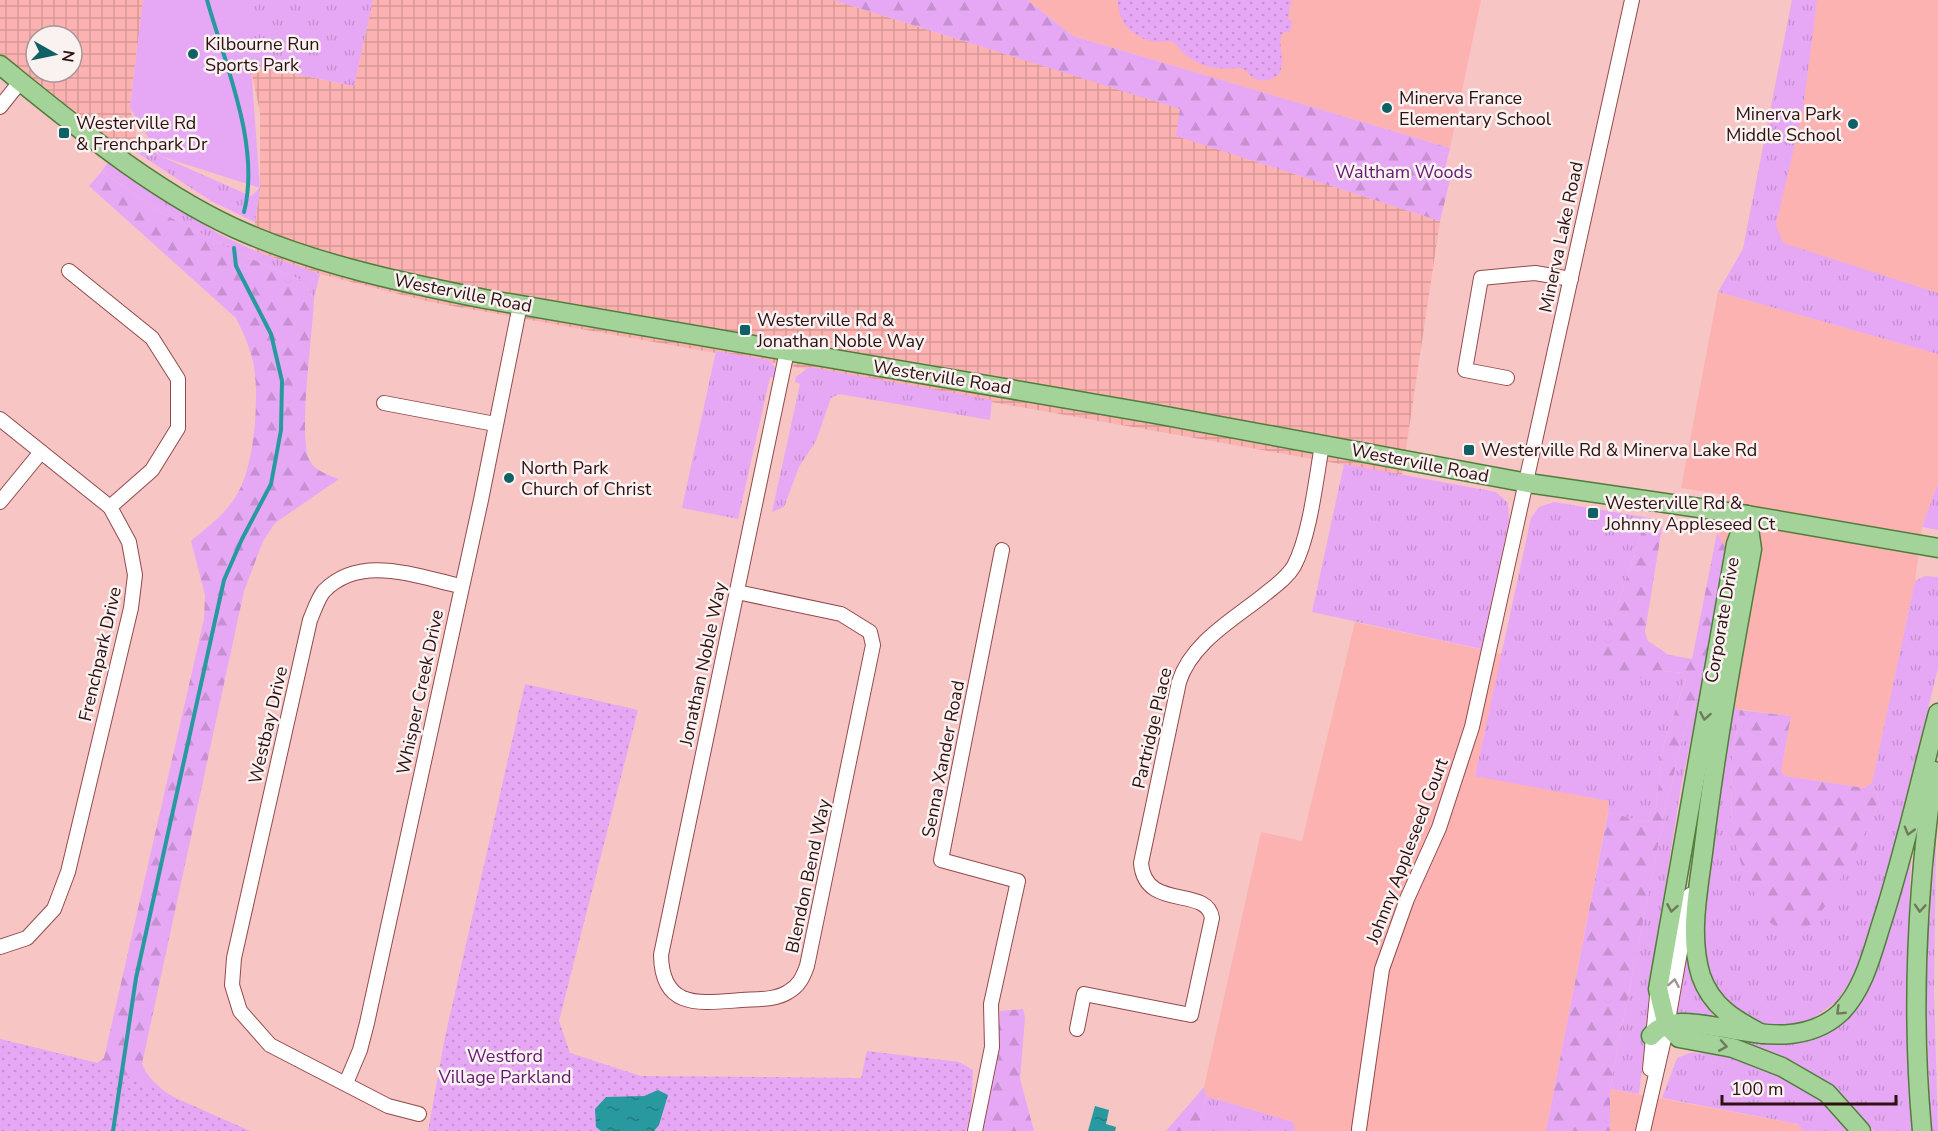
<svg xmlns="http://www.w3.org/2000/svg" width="1938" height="1131" viewBox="0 0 1938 1131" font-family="'Nunito Sans',sans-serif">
  <defs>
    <pattern id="industrial-grid" width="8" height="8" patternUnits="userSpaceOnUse" patternTransform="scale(1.5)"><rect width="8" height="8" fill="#fbb2b1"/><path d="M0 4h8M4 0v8" fill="none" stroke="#d79897"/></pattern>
    <pattern id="grass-tufts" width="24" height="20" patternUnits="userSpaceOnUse" patternTransform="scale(1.5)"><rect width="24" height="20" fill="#e6a8f5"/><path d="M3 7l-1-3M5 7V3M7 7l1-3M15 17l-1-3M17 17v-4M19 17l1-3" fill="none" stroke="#c690d1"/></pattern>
    <pattern id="forest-firs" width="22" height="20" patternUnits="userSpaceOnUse" patternTransform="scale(1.5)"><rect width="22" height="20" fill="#e6a8f5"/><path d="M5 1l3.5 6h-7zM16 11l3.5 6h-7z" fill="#c690d1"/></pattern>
    <pattern id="park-dots" width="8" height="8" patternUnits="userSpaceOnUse" patternTransform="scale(1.5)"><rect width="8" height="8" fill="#e6a8f5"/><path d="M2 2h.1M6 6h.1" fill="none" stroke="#c690d1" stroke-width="1.8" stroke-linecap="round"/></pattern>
    <pattern id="water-ripples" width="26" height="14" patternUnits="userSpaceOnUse" patternTransform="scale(1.5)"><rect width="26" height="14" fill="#28999f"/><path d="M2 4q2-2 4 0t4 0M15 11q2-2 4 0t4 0" fill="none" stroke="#237b80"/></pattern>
  </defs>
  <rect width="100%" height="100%" fill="#f7c5c3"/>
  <!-- built -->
  <g fill="#fbb2b1">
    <path d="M1027,0H1481L1450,148L1073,36Z"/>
    <path d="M1792,0H1938V326L1735,264L1743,249Z"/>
    <path d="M1718,292L1938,354V483L1922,527L1915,581L1872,783L1864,788L1785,776L1781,771L1791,716L1699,704L1724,560L1725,547L1717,533L1721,494L1681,488Z"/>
    <path d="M1355,622L1502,654L1475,775L1610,801L1546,1131H1295L1293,1122L1206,1096L1204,1087L1261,832L1302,841Z"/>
    <path d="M1610,1089L1798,1124L1803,1131H1610Z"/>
  </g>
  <!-- industrial -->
  <g fill="url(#industrial-grid)" fill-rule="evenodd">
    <path d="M0,0H143L130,108L138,139L114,153L0,56ZM36,36H72V72H36Z"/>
    <path d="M373,0H833L1181,109L1177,136L1440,221L1402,475L430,302L320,274L255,251V222L260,188V112L250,65L354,86Z"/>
  </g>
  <!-- grass -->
  <g fill="url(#grass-tufts)">
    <path d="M235,0H373L354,86L250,65Z"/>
    <path d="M1792,0H1817L1803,109L1776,224L1783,243L1938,293V354L1718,292L1743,249Z"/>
    <path d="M138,139L160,156L251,196L260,188L255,222L211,201L127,146Z"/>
    <path d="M108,162L217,233L255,251L320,274L314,298L301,280L242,255L160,212L102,171Z"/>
    <path d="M716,351L768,360C775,365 777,369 776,378L770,377L738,519L682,508Z"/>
    <path d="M809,367L992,400L990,420L839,394L831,398L816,441L799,467L784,507L772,512L800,384L795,382L796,377Z"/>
    <path d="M1344,464L1496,492L1508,503L1509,520L1481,649L1312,612Z"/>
    <path d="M1938,483V530L1922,527Z"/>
    <path d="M1554,502L1656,519L1642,530L1615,613L1604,631L1656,670L1683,673L1686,678L1663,746L1656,808L1650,821C1637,824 1622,813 1608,813L1609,801L1475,776L1531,518L1539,507Z"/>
    <path d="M1925,576L1938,577V668L1891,860L1867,943L1856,972L1836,1002L1807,1022L1787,1026L1773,1027L1754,1022L1725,1002L1705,970L1702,930L1733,708L1740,710L1732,761L1731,829L1815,922L1875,814L1878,796L1872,783L1915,581Z"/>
    <path d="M1704,677L1681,787L1655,950L1639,1094L1610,1089L1663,820L1681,744Z"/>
    <path d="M1936,839L1934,990L1938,1131H1931L1925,978Z"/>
    <path d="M1908,857L1911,858C1907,949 1905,1039 1912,1131H1874L1834,1091L1690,1029C1739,1036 1786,1053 1832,1027Z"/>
    <path d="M1685,959L1691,960L1715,1012L1707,1020L1678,1015L1676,1012Z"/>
    <path d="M1689,1053C1757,1052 1809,1086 1856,1131H1803L1798,1124L1662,1098L1677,1058Z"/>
    <path d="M1206,1096L1293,1122L1295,1131H1198Z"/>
  </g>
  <!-- forest -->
  <g fill="url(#forest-firs)">
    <path d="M833,0H1027L1073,36L1450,148L1444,173L1451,176L1440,221L1176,136L1180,109Z"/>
    <path d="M102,171L160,212L242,255L301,280L314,298C313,333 298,433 309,459C314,471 329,475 339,479L275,523L263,541L244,591L142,1064C156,1100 216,1116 250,1131H0V1039L97,1063L104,1058L204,619L205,595L191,541C207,527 225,515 236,496C255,467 260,394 253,361C249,345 243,332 236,318L89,186Z"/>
    <path d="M1656,519L1662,527L1645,632L1648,641L1669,655L1692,659L1717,533L1725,547L1704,677L1681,744L1663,820L1610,1089V1131H1546L1608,813C1622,813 1637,824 1650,821L1656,808L1663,746L1686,679L1683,673L1656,670L1647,679L1620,675L1606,663L1600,651L1604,631L1615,613L1642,530Z"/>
    <path d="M1740,710L1791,716L1781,771L1785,776L1864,788L1872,783L1878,796L1875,814L1832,894L1815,923L1798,930L1783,931L1769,922L1744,873L1731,829L1732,761Z"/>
    <path d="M1023,1009L1025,1018L1020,1079L1034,1131H980L997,1060L1000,1011Z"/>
    <path d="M1204,1087L1206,1096L1198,1131H1166Z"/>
  </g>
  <!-- park -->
  <g fill="url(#park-dots)">
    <path d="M1118,0H1291L1288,19L1292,21L1290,32H1284L1281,36C1278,52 1291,76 1267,80C1255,82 1251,76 1243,68C1222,69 1204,70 1186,55C1181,52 1178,45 1173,42C1169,40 1164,42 1159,42C1136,41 1117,23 1118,0Z"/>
    <path d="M525,684L638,710L559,1021L570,1053L641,1076L861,1078L867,1051L959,1062L973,1070L971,1113L966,1131H428L445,1037Z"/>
    <path d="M0,1039L97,1063L250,1131H0Z"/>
  </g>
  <!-- pitch -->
  <path fill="#e6a8f5" d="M143,0H246L260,188L160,156L130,108Z"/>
  <!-- water -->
  <g fill="url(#water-ripples)">
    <path d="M658,1090L668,1095L659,1125L654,1131H601L596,1127L595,1109L606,1097L644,1096Z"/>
    <path d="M1095,1106L1109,1110L1106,1124L1116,1127L1115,1131H1088Z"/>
  </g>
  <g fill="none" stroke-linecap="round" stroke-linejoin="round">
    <!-- stream -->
    <g stroke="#28999f" stroke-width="4">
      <path d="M207,0C225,64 261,146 244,212"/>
      <path d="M113,1131L136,978L224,580L242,539L271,484L281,430L282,381L271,334L236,266L234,248"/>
    </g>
    <!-- minor casing -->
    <g stroke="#924a4b" stroke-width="16">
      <g id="minor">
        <path d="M0,107L20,82"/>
        <path d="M69,271L152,338L178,379V428L152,470L110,507"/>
        <path d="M1507,378L1465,370L1481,278L1535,273L1571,279"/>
        <path d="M384,403L495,424"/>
        <path d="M0,419L110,507L129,542L135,575L131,608L68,872L54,909L27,938L0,947"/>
        <path d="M0,502L41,452"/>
        <path d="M737,592L841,614L870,632L873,645L807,966C803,977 799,986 788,992C776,1000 757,999 742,1000C700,1003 662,1010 661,955L787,351"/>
        <path d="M1077,1029L1084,994L1191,1015L1212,918C1207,885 1145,912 1141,863L1179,682C1191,643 1234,619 1264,595C1275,586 1287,578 1294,566C1310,536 1316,479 1322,445"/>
        <path d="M1650,1069L1657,996"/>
        <path d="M346,1083L360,1050L367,1023L481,500L520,305"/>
        <path d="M419,1114L388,1106L270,1045L240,1011L232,985L234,958L310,620C314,611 318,598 324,591C361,553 417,577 461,586"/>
        <path d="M1359,1129L1382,969L1407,899L1439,828L1472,727L1632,0"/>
        <path d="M975,1131L992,1047L991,1004L1018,881L941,860L1002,550"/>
        <path d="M1643,1131L1667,1026L1690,895"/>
      </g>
    </g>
    <!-- major casing -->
    <g stroke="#527c3c" stroke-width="21">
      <g id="major">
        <path d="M0,65C74,125 160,197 248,234C324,266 405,283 485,299L1155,414L1528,483L1747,515L1938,548"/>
        <path d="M1747,515L1736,544L1658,989L1667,1026L1679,1038L1733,1048L1782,1067L1827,1093L1861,1131"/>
        <path d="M1747,515L1752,549C1734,647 1716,746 1704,845C1699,888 1688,934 1701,976C1712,1007 1735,1020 1762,1034"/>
        <path d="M1651,1036C1682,995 1781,1069 1841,1012C1863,990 1872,954 1881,925C1904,855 1919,784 1938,713"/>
        <path d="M1922,1131C1911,1012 1917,889 1934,771"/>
      </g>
    </g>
    <!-- minor -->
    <use href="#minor" stroke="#fff" stroke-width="14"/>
    <!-- major -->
    <use href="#major" stroke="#a3d398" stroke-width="18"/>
  </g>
  <!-- one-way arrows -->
  <defs><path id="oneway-chevron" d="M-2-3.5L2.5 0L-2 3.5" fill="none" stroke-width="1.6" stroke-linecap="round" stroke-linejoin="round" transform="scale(1.5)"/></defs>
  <g stroke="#6e7b5b">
    <use href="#oneway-chevron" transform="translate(1705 716) rotate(100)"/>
    <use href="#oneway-chevron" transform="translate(1909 831) rotate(106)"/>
    <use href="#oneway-chevron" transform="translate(1672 908) rotate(100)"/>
    <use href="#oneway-chevron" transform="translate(1920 908) rotate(94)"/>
    <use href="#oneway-chevron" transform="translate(1840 1011) rotate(136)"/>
    <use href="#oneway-chevron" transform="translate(1723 1046) rotate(10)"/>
  </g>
  <use stroke="#a19394" href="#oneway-chevron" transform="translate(1674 983) rotate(-80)"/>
  <!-- markers -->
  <g fill="#106165" stroke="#faf1f1" stroke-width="2">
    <circle cx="193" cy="54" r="6"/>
    <circle cx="1387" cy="108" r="6"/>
    <circle cx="1853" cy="124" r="6"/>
    <rect x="58" y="127" width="12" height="12" rx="3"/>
    <rect x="739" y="324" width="12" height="12" rx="3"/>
    <rect x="1463" y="444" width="12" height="12" rx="3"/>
    <circle cx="509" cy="478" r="6"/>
    <rect x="1587" y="507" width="12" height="12" rx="3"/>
  </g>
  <g text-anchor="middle" stroke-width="5" stroke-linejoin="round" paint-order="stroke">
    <!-- poi labels -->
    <g font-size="18" fill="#2e1011" stroke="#faf1f1" text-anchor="start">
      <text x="205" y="50">Kilbourne Run<tspan x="205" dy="21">Sports Park</tspan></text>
      <text x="1399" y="104">Minerva France<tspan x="1399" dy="21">Elementary School</tspan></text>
      <text x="1841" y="120" text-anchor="end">Minerva Park<tspan x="1841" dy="21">Middle School</tspan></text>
      <text x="76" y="129">Westerville Rd<tspan x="76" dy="21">&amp; Frenchpark Dr</tspan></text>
      <text x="757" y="326">Westerville Rd &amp;<tspan x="757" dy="21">Jonathan Noble Way</tspan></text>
      <text x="1481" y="456">Westerville Rd &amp; Minerva Lake Rd</text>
      <text x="521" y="474">North Park<tspan x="521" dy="21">Church of Christ</tspan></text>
      <text x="1605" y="509">Westerville Rd &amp;<tspan x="1605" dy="21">Johnny Appleseed Ct</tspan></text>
    </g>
    <!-- park labels -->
    <g font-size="18" fill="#631972" stroke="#faf1f1">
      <text x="1404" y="178">Waltham Woods</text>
      <text x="505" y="1062">Westford<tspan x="505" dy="21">Village Parkland</tspan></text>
    </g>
    <!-- street labels -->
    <g font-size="18" fill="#2e1011" stroke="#faf1f1">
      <text transform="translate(1561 237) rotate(-78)" y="6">Minerva Lake Road</text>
      <text transform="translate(463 293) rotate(11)" y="6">Westerville Road</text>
      <text transform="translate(942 377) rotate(9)" y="6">Westerville Road</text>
      <text transform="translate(1420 463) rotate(11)" y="6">Westerville Road</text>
      <text transform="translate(1722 620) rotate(-80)" y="6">Corporate Drive</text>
      <text transform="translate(100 654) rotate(-77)" y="6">Frenchpark Drive</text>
      <text transform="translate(703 664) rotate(-78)" y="6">Jonathan Noble Way</text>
      <text transform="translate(420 692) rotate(-78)" y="6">Whisper Creek Drive</text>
      <text transform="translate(268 725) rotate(-77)" y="6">Westbay Drive</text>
      <text transform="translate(1152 728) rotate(-77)" y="6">Partridge Place</text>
      <text transform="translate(943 759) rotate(-79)" y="6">Senna Xander Road</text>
      <text transform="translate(1407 851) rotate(-69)" y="6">Johnny Appleseed Court</text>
      <text transform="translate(808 876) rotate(-78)" y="6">Blendon Bend Way</text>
    </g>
  </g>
  <!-- north arrow -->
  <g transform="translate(54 54) rotate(99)"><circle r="28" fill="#faf1f1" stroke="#a89797" stroke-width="1.5"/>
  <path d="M0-4.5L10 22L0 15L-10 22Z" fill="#106165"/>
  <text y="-9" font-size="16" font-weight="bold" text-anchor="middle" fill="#2e1011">N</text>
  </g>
  <!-- scale -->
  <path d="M1722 1095v9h174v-9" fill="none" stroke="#2e1011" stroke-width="3"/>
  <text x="1731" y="1095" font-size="18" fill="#2e1011" stroke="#faf1f1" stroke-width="4.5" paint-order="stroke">100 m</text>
</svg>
